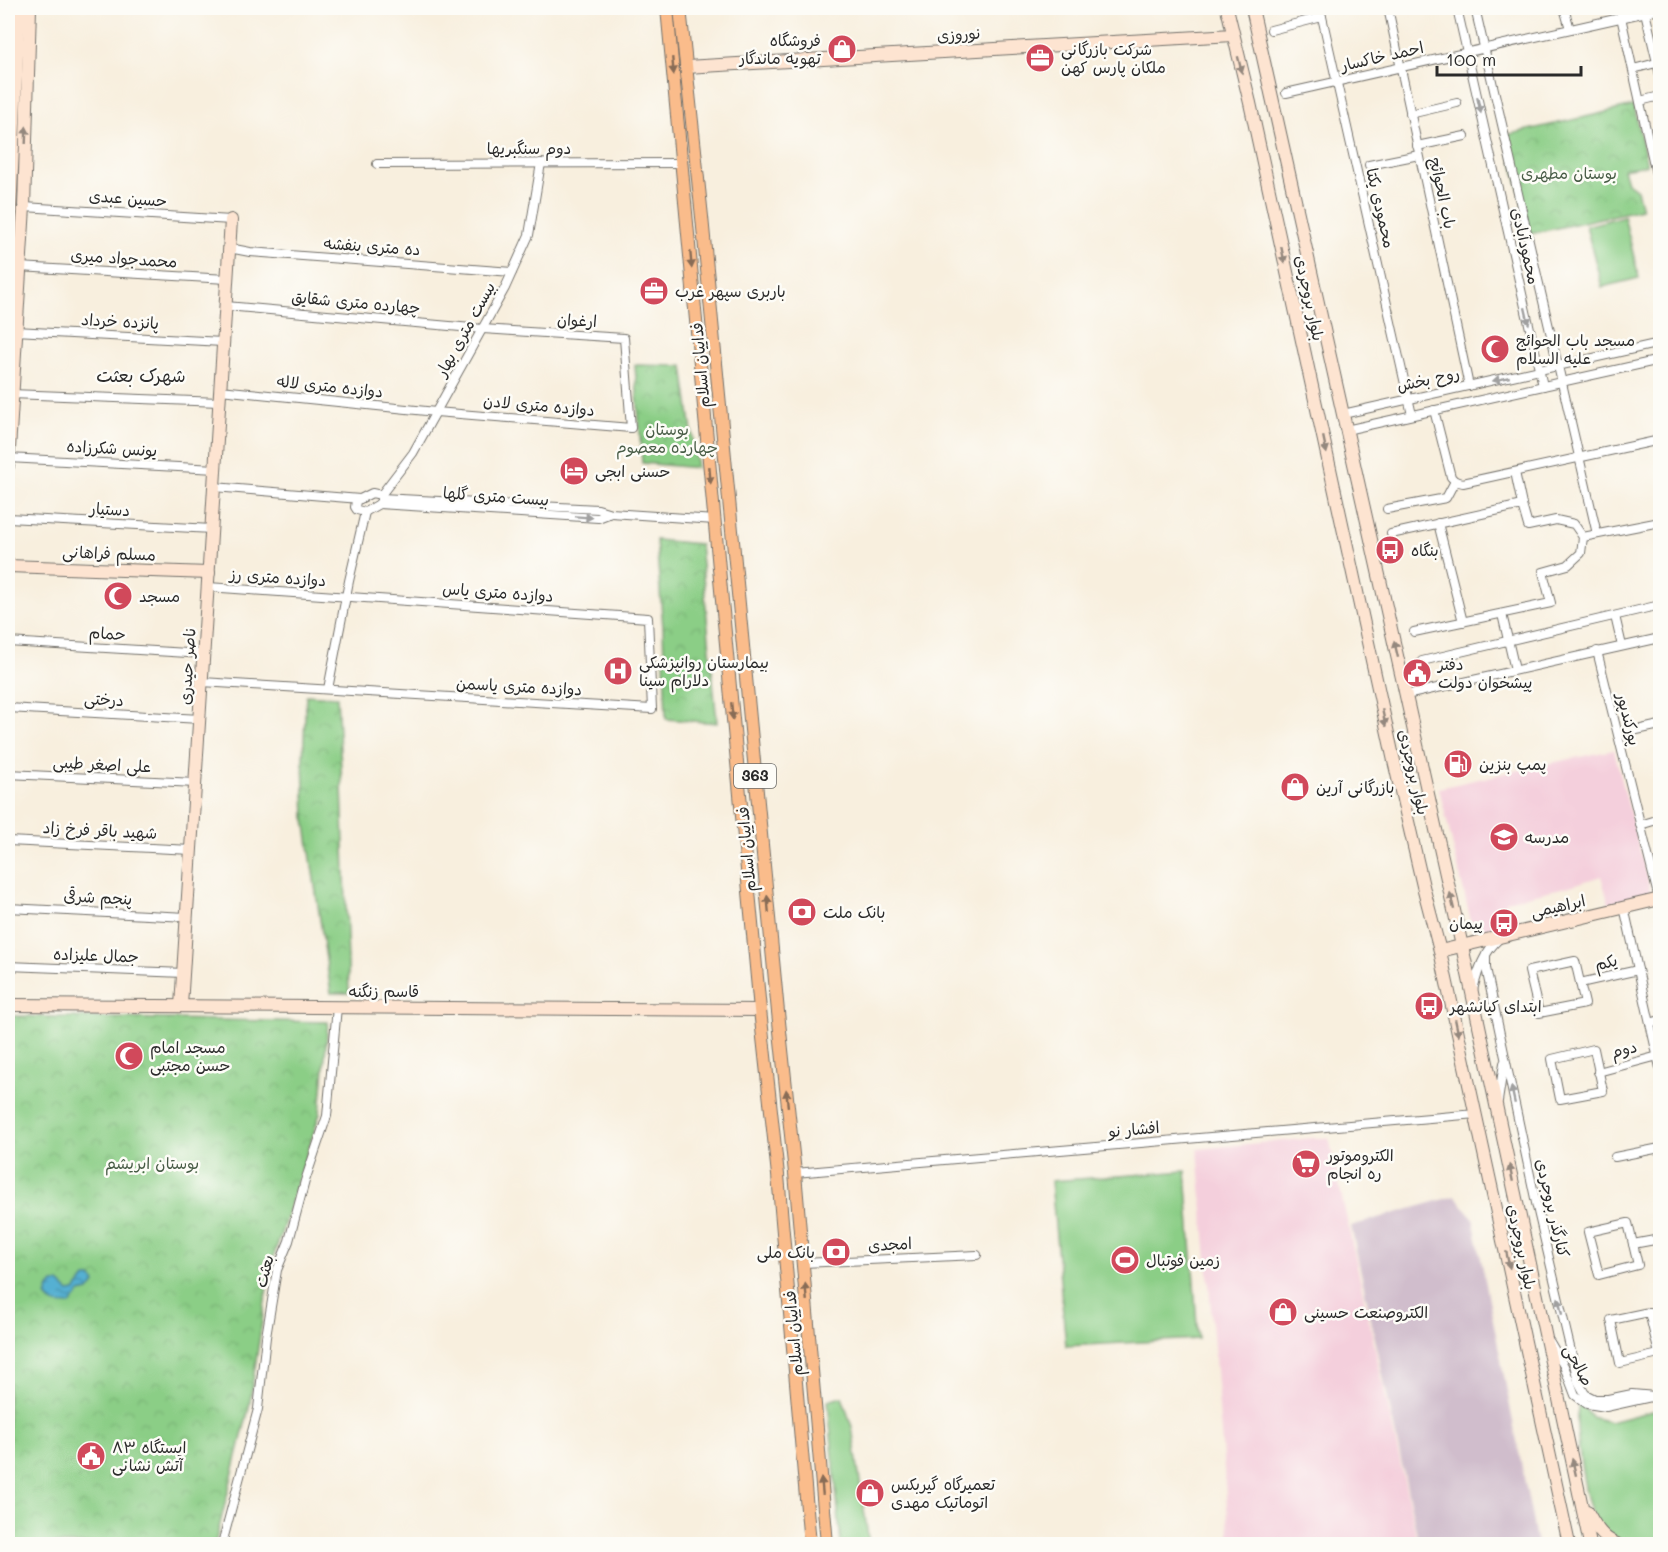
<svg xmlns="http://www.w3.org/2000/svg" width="1668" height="1552" viewBox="0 0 1668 1552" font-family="Mali,'Playpen Sans Arabic',sans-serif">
  <defs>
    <pattern id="park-crowns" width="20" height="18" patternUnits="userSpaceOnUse" patternTransform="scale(1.5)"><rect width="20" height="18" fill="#8bce86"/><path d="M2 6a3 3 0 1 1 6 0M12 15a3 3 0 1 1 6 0" fill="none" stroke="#78b174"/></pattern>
    <pattern id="water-ripples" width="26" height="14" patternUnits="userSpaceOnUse" patternTransform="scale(1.5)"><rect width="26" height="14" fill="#55b0d2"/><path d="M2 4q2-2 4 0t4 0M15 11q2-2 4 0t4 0" fill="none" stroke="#478fab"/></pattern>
  </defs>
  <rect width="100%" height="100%" fill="#fdfcf7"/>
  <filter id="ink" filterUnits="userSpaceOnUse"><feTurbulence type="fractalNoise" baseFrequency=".0167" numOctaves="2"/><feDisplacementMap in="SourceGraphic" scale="12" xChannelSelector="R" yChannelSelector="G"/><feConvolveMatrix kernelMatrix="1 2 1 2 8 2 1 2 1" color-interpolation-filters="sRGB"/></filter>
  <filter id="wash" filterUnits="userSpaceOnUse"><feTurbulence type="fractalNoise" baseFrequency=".008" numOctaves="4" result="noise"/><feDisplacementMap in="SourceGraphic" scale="24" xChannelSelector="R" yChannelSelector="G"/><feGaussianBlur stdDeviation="1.35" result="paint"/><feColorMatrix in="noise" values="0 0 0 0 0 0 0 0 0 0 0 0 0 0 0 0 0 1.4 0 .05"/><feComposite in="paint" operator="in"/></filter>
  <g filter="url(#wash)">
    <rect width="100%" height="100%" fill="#f8efde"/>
    <!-- built -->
    <g fill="#f4cfdc">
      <path d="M1614,750L1651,894L1609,904L1601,876L1570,886L1506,901L1512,925L1474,934L1439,788L1541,765Z"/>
      <path d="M1314,1138H1329L1418,1544H1230L1198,1149Z"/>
    </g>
    <!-- industrial -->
    <path fill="#d0bdcc" d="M1455,1196L1473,1218L1537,1544H1419L1351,1226Z"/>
    <!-- green -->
    <g fill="#8bce86" stroke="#5b7c58" stroke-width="1.5">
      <path d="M1624,216L1639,278L1602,287L1586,226Z"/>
      <path d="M1186,1171L1198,1339L1066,1346L1051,1181Z"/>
      <path d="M842,1397L852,1427L869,1544H841L828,1401Z"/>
      <path d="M1580,1402L1591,1417L1610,1422L1660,1409V1540C1644,1542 1626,1546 1611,1537C1605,1534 1599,1526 1595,1520C1585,1504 1576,1436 1577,1416C1577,1411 1579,1407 1580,1402Z"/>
    </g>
    <!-- park -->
    <g fill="url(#park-crowns)" stroke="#5b7c58" stroke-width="1.5">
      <path d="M1634,106L1647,165L1623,169L1627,182L1637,190L1642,209L1530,234L1506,135Z"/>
      <path d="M635,365L683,366L697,468L642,463Z"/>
      <path d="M656,540L700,544L717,723L666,719L663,628Z"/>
      <path d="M306,695L337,697L342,785L349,993H331L305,819L303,760Z"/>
      <path d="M8,1016L328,1022L320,1113L270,1268L249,1408L215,1544H8Z"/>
    </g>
    <!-- water -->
    <path fill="url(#water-ripples)" stroke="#406e7e" stroke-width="1.5" d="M85,1278H92L95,1283L89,1291L80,1293L70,1305C59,1305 52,1305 46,1296L49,1288L53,1283H59L69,1292L75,1291Z"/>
  </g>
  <g filter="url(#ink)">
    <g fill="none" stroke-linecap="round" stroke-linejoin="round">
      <!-- street casing -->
      <g stroke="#73706a" stroke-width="10">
        <g id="street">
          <path d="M1320,8L1412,415"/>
          <path d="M1388,8L1469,386"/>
          <path d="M1457,8L1543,386"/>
          <path d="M1475,8L1597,534"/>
          <path d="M1564,8L1570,29"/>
          <path d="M1619,8L1660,192"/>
          <path d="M1495,10L1506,8"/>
          <path d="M1645,12L1660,75"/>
          <path d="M1271,30L1322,17"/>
          <path d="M1633,69L1660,62"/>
          <path d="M1286,93L1660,9"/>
          <path d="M1640,101L1660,96"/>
          <path d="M1410,114L1457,103"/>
          <path d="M1417,146L1465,136"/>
          <path d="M377,164L682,163"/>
          <path d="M1369,165L1419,155"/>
          <path d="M24,207L231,220"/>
          <path d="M229,248L250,252L512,272"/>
          <path d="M19,267L227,279"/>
          <path d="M15,331L223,342"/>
          <path d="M220,390L436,412L631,428L624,338L483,329L226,306"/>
          <path d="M11,394L220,402"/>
          <path d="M1434,410L1451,477L1455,481L1463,483L1660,440"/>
          <path d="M1343,414L1660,343"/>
          <path d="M1346,430L1660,360"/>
          <path d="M8,458L216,469"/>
          <path d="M1515,472L1522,505"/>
          <path d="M214,487L360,499"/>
          <path d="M372,493L381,495L382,499L379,504L365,512L357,510L355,507L356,501Z"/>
          <path d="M381,495L413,453L505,288L529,235L541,163"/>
          <path d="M381,498L598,509L611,513L715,520"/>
          <path d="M379,504L598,518L611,513"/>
          <path d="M1387,509L1446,498L1455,481"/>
          <path d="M8,518L212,529"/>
          <path d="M1438,523L1463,622"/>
          <path d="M1391,534L1522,505L1528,526L1556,520L1574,524L1583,537L1581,553L1568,565L1543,572L1551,603L1414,632"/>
          <path d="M1583,537L1660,522"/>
          <path d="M1502,614L1515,670"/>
          <path d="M1615,616L1622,646"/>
          <path d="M8,642L204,654"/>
          <path d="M1597,651L1659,899"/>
          <path d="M1422,661L1660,605"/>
          <path d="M202,682L652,709L648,618L208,587"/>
          <path d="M328,689L349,581L365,512"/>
          <path d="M1406,695L1660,638"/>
          <path d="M8,708L200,719"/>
          <path d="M1618,734L1660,725"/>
          <path d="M8,774L196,783"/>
          <path d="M1640,825L1660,819"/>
          <path d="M8,841L192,850"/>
          <path d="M1624,907L1660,1068"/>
          <path d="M8,908L187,917"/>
          <path d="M1486,955V968L1536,1203L1578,1381L1585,1394L1595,1399H1608L1632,1394L1655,1396"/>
          <path d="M1575,961L1585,1004L1539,1013L1529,971Z"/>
          <path d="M8,966L184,973"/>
          <path d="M1580,983L1638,970"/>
          <path d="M1473,990C1478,970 1484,952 1499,939"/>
          <path d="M1650,1023L1660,1020"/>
          <path d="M1594,1049L1603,1091L1560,1099L1552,1059Z"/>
          <path d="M1598,1072L1658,1056"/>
          <path d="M1498,1101L1504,1063"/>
          <path d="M1615,1157L1660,1148"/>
          <path d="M795,1173L1476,1114"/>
          <path d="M1628,1223L1638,1265L1599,1275L1588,1232Z"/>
          <path d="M1633,1244L1660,1239"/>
          <path d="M803,1263L977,1255"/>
          <path d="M1649,1312L1659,1354L1620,1363L1611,1320Z"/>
          <path d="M1550,1342L1564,1366L1575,1395L1587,1404L1606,1407L1660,1395"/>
          <path d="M222,1544L258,1409L266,1337L277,1270L289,1241L305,1181L327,1116L337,1007"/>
        </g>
      </g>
      <!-- secondary casing -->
      <g stroke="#73706a" stroke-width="14">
        <g id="secondary">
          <path d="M1227,8L1250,103L1394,761L1423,886L1440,951L1569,1544"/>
          <path d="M1252,8L1462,946L1590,1544"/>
          <path d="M686,67L1233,35"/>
          <path d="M8,260L19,8"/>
          <path d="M8,466L24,207L30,8"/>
          <path d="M8,566L209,573"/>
          <path d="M1440,951L1660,899"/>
          <path d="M8,1005L760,1010"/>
          <path d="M181,1006L231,220"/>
          <path d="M1587,1511C1595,1525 1601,1538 1617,1544"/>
        </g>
      </g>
      <!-- primary casing -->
      <g stroke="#73706a" stroke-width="14">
        <g id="primary">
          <path d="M667,8L760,1010L778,1175L810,1544"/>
          <path d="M680,8L702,217L778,1012L795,1173L827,1544"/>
        </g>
      </g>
      <!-- street -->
      <use href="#street" stroke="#fff" stroke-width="8"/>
      <!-- secondary -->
      <use href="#secondary" stroke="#fde4d1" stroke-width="12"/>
      <!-- primary -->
      <use href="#primary" stroke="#fabc8b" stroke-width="12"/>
    </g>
    <!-- one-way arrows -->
    <defs><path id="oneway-solid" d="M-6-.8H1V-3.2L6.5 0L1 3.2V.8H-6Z" transform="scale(1.5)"/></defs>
    <g fill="#94887e">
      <use href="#oneway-solid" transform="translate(1240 65) rotate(76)"/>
      <use href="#oneway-solid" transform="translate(26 135) rotate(-88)"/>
      <use href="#oneway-solid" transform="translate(1283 255) rotate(78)"/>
      <use href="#oneway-solid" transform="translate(1325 445) rotate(78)"/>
      <use href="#oneway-solid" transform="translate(1396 649) rotate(-103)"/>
      <use href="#oneway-solid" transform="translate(1384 718) rotate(78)"/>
      <use href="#oneway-solid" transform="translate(1452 901) rotate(-103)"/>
      <use href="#oneway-solid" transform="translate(1457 1028) rotate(78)"/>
      <use href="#oneway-solid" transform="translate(1511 1173) rotate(-102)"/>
      <use href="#oneway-solid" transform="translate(1508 1260) rotate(78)"/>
      <use href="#oneway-solid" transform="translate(1574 1467) rotate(-103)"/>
    </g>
    <g fill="#886c56">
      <use href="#oneway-solid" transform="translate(673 66) rotate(85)"/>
      <use href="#oneway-solid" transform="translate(691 260) rotate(85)"/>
      <use href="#oneway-solid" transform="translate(710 475) rotate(85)"/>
      <use href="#oneway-solid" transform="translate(732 711) rotate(85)"/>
      <use href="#oneway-solid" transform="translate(768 904) rotate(-95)"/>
      <use href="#oneway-solid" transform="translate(787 1098) rotate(-96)"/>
      <use href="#oneway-solid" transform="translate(806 1292) rotate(-95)"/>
      <use href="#oneway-solid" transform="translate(822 1486) rotate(-95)"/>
    </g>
    <g fill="#a0a0a0">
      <use href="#oneway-solid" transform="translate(1479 105) rotate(77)"/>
      <use href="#oneway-solid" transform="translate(1527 316) rotate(77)"/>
      <use href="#oneway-solid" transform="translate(1501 379) rotate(167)"/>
      <use href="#oneway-solid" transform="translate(584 517) rotate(4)"/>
      <use href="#oneway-solid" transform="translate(1513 1095) rotate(-102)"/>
      <use href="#oneway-solid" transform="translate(1560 1306) rotate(-103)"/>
    </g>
  </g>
  <!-- icons -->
  <defs>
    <g id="shop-disc" transform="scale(1.5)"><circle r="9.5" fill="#d1495b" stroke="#fdfcf7"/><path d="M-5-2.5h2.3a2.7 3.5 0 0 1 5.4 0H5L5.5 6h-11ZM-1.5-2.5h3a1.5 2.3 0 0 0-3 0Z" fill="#fff"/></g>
    <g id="office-disc" transform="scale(1.5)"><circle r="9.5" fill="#d1495b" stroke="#fdfcf7"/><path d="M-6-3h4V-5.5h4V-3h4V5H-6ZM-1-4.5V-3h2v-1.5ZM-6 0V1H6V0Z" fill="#fff"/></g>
    <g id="mosque-disc" transform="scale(1.5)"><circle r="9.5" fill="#d1495b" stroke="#fdfcf7"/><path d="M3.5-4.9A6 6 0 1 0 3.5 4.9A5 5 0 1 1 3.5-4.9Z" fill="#fff"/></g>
    <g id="hotel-disc" transform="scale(1.5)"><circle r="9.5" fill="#d1495b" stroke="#fdfcf7"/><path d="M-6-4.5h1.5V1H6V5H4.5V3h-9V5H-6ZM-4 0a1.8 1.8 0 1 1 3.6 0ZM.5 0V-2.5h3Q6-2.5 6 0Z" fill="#fff"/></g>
    <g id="bus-disc" transform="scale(1.5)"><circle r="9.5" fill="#d1495b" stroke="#fdfcf7"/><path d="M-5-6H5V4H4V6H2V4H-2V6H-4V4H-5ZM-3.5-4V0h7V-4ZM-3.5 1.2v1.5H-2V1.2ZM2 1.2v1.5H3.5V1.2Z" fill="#fff"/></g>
    <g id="hospital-disc" transform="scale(1.5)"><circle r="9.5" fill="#d1495b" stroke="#fdfcf7"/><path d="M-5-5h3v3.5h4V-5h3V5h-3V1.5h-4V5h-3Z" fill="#fff"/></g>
    <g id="civic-disc" transform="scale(1.5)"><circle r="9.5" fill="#d1495b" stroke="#fdfcf7"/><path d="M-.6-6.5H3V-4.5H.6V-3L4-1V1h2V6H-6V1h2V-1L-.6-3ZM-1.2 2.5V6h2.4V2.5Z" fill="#fff"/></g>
    <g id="fuel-disc" transform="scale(1.5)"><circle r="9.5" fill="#d1495b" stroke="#fdfcf7"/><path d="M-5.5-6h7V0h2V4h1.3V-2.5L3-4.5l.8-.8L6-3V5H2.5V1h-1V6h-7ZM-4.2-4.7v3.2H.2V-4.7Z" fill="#fff"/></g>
    <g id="school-disc" transform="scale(1.5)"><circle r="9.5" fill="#d1495b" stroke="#fdfcf7"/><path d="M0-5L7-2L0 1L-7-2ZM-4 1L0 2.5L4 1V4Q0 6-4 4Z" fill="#fff"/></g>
    <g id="bank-disc" transform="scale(1.5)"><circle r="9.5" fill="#d1495b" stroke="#fdfcf7"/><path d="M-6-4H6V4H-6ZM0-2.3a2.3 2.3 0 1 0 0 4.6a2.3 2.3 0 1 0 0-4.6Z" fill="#fff"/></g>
    <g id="supermarket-disc" transform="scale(1.5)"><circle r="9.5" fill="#d1495b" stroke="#fdfcf7"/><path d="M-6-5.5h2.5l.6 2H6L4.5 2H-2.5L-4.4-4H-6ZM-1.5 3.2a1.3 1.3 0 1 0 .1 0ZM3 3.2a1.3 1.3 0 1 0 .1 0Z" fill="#fff"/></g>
    <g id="stadium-disc" transform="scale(1.5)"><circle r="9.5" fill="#d1495b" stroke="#fdfcf7"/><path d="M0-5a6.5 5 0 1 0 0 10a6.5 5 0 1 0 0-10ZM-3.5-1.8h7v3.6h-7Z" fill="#fff"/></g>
  </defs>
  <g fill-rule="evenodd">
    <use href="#shop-disc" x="842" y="49"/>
    <use href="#office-disc" x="1040" y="58"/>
    <use href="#office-disc" x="654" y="291"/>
    <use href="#mosque-disc" x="1495" y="349"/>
    <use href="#hotel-disc" x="574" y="471"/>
    <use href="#bus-disc" x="1390" y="550"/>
    <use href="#mosque-disc" x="118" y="596"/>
    <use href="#hospital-disc" x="618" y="671"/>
    <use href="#civic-disc" x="1417" y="673"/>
    <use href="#fuel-disc" x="1458" y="764"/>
    <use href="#shop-disc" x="1295" y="787"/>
    <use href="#school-disc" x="1504" y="837"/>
    <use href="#bank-disc" x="802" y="912"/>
    <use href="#bus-disc" x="1504" y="923"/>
    <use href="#bus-disc" x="1429" y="1006"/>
    <use href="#mosque-disc" x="129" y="1056"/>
    <use href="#supermarket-disc" x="1306" y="1164"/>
    <use href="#bank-disc" x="836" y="1252"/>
    <use href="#stadium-disc" x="1125" y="1260"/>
    <use href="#shop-disc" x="1283" y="1312"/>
    <use href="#civic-disc" x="91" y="1456"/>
    <use href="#shop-disc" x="870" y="1493"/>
  </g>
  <g text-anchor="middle" stroke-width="5" stroke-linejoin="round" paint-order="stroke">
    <!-- shield labels -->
    <rect fill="#fdfcf7" stroke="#6a6a68" stroke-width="1.5" x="734" y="764" width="42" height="24" rx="4.5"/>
    <g font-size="15" font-weight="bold" fill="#2b2b2b">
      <text x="755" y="781">363</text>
    </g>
    <!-- street labels -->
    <g font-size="16" fill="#2b2b2b" stroke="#fdfcf7">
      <text transform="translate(959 34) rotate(-4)" y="6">نوروزی</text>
      <text transform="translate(1382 56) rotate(-13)" y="6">احمد خاکسار</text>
      <text x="529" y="154">دوم سنگبریها</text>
      <text transform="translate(1443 193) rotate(78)" y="6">باب الحوائج</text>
      <text transform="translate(128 198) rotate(4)" y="6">حسین عبدی</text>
      <text transform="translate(1381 208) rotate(77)" y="6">محمودی یکتا</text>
      <text transform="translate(372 246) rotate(4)" y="6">ده متری بنفشه</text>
      <text transform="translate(1526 246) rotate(77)" y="6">محمودآبادی</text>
      <text transform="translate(124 258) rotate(4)" y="6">محمدجواد میری</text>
      <text transform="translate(1310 298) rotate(78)" y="6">بلوار بروجردی</text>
      <text transform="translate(356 302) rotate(5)" y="6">چهارده متری شقایق</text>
      <text transform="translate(577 320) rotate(3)" y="6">ارغوان</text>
      <text transform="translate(120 321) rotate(3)" y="6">پانزده خرداد</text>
      <text transform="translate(465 329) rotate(-61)" y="6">بیست متری بهار</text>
      <text transform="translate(700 365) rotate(-95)" y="6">فداییان اسلام</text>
      <text transform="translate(1428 379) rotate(-12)" y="6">روح بخش</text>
      <text transform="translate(330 386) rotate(6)" y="6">دوازده متری لاله</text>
      <text transform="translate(539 405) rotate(5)" y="6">دوازده متری لادن</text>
      <text transform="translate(112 448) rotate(3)" y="6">یونس شکرزاده</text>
      <text transform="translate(496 496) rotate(4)" y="6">بیست متری گلها</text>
      <text transform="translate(110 509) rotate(3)" y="6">دستیار</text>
      <text transform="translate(109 553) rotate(2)" y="6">مسلم فراهانی</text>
      <text transform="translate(278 577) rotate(4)" y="6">دوازده متری رز</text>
      <text transform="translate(498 592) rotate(4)" y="6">دوازده متری یاس</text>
      <text transform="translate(107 633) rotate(3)" y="6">حمام</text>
      <text transform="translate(187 666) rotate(-86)" y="6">ناصر حیدری</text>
      <text transform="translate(519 686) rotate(3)" y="6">دوازده متری یاسمن</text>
      <text transform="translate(104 699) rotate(3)" y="6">درختی</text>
      <text transform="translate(1629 719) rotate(76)" y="6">پورکندپور</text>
      <text transform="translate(102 764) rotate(3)" y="6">علی اصغر طیبی</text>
      <text transform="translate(1414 772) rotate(77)" y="6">بلوار بروجردی</text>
      <text transform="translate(100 830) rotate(3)" y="6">شهید باقر فرخ زاد</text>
      <text transform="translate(746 849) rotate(-95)" y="6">فداییان اسلام</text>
      <text transform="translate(98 897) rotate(3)" y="6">پنجم شرقی</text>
      <text transform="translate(1558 906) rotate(-13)" y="6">ابراهیمی</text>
      <text transform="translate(96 955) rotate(2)" y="6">جمال علیزاده</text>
      <text transform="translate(1606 962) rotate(-13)" y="6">یکم</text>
      <text x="384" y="997">قاسم زنگنه</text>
      <text transform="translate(1624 1049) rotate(-14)" y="6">دوم</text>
      <text transform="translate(1134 1129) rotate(-5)" y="6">افشار نو</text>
      <text transform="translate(1553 1208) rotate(77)" y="6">کنارگذر بروجردی</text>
      <text transform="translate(890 1244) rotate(-3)" y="6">امجدی</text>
      <text transform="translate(1522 1247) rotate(78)" y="6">بلوار بروجردی</text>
      <text transform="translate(264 1271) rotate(-76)" y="6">بعثت</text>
      <text transform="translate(793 1333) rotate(-95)" y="6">فداییان اسلام</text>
      <text transform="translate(1579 1365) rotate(62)" y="6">صالحی</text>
    </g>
    <!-- poi labels -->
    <g font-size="16" fill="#2b2b2b" stroke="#fdfcf7" text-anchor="start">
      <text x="821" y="46" text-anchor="end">فروشگاه<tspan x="821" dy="18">تهویه ماندگار</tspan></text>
      <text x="1061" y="55">شرکت بازرگانی<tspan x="1061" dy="18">ملکان پارس کهن</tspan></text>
      <text x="675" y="297">باربری سپهر غرب</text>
      <text x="1516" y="346">مسجد باب الحوائج<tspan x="1516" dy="18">علیه السلام</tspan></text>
      <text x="595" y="477">حسنی ابجی</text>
      <text x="1411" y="556">بنگاه</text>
      <text x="139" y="602">مسجد</text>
      <text x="639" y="668">بیمارستان روانپزشکی<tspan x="639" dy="18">دلارام سینا</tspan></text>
      <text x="1438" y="670">دفتر<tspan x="1438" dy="18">پیشخوان دولت</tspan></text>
      <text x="1479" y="770">پمپ بنزین</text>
      <text x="1316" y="793">بازرگانی آرین</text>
      <text x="1525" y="843">مدرسه</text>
      <text x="823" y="918">بانک ملت</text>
      <text x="1483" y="929" text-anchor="end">پیمان</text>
      <text x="1450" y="1012">ابتدای کیانشهر</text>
      <text x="150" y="1053">مسجد امام<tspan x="150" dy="18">حسن مجتبی</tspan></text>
      <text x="1327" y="1161">الکتروموتور<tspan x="1327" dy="18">ره انجام</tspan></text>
      <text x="815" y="1258" text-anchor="end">بانک ملی</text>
      <text x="1146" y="1266">زمین فوتبال</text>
      <text x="1304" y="1318">الکتروصنعت حسینی</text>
      <text x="112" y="1453">ایستگاه ۸۳<tspan x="112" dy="18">آتش نشانی</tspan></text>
      <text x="891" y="1490">تعمیرگاه گیربکس<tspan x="891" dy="18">اتوماتیک مهدی</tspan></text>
    </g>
    <!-- park labels -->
    <g font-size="16" fill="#485c46" stroke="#fdfcf7">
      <text x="1569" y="179">بوستان مطهری</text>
      <text x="667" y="435">بوستان<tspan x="667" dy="18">چهارده معصوم</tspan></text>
      <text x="152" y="1169">بوستان ابریشم</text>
    </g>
    <!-- neighbourhood labels -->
    <g font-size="18" fill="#2b2b2b" stroke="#fdfcf7">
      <text x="141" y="382">شهرک بعثت</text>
    </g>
  </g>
  <!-- margin -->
  <rect width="1668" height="1552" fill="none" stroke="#fdfcf7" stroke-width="30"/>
  <!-- scale -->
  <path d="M1437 66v9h144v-9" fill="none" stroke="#2b2b2b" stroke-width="3"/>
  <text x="1446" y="66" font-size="18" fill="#2b2b2b" stroke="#fdfcf7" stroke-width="4.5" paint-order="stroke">100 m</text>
</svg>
